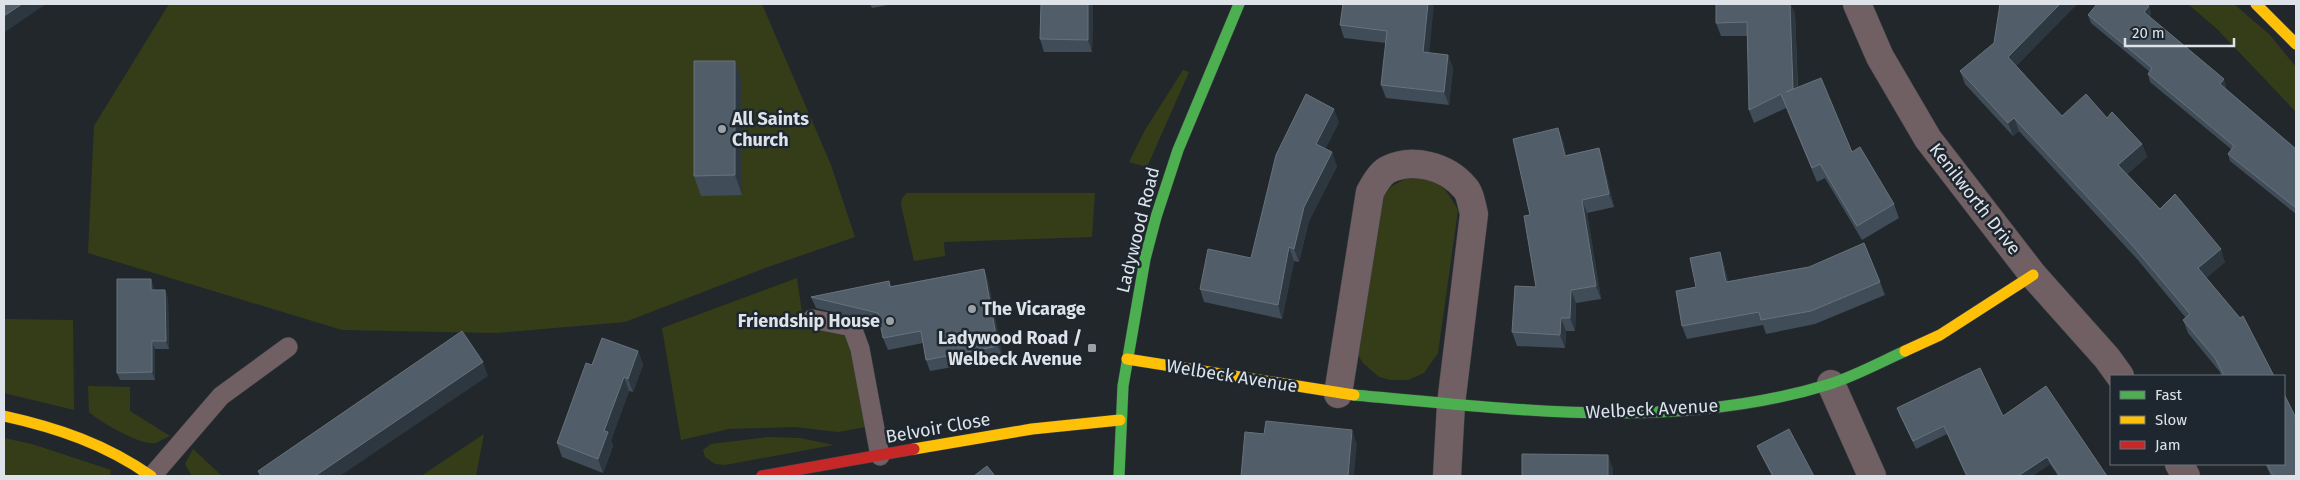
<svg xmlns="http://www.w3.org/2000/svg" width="2300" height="480" viewBox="0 0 2300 480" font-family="'Fira Sans',sans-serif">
  <rect width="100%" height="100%" fill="#22272b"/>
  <!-- green -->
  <g fill="#353d18">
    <path d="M169,4H762L831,165L855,237L765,268L625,322L496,333L342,330L88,253L94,126Z"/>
    <path d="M2188,4H2234L2270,35L2296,67V112L2217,29Z"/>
    <path d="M1183,70L1189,72L1147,167L1129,162L1145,130Z"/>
    <path d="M1409,177C1439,180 1444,185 1458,210L1438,353L1424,373L1408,380H1391L1379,377L1363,363L1355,350L1379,202L1392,186Z"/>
    <path d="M907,193H1095L1092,237L944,242L945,256L914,261L901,205L902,198Z"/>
    <path d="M797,278L804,327L846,336L856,371L866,427L838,432L795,427L729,429L681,440L662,328Z"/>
    <path d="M4,319L73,320L74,410L4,393Z"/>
    <path d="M88,386L130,387V411L170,436C165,438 160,441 156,443C141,446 100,422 89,412Z"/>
    <path d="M484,434L476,476H421Z"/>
    <path d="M768,437L800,438L834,445L725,465L715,464L705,457L703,450L711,444Z"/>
    <path d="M4,438L32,444L111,470L110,476H4Z"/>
    <path d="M193,449L222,476H192L185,464Z"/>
  </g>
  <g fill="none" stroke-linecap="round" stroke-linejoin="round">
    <!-- lane casing -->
    <g stroke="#3d4145" stroke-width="20">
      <g id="lane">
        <path d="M812,319L852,327L860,349L880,456"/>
        <path d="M152,476L221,396L288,347"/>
      </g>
    </g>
    <!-- street casing -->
    <g stroke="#3d4145" stroke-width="29">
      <g id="street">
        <path d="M1857,4L1880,57L1928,139L2033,275L2107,358L2120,376"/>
        <path d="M1831,384L1872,476"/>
        <path d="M1338,394L1370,192C1374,185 1380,174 1387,170C1412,157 1447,166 1465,188C1470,193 1472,206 1474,214L1451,404L1447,476"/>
        <path d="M2179,464L2186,476"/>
      </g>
    </g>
    <!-- fast casing -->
    <g stroke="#3d4145" stroke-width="12">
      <g id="fast">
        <path d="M1354,395C1512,409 1675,432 1830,384C1855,376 1881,362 1905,351"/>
        <path d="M1119,476L1123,386L1145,259L1156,217L1178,150L1239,4"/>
      </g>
    </g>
    <!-- slow casing -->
    <g stroke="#3d4145" stroke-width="12">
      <g id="slow">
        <path d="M2256,4L2296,44"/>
        <path d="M1905,351L1940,335L2033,275"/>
        <path d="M1127,359L1354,395"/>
        <path d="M4,416C58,428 105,444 151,476"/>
        <path d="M914,449L1032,429L1120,420"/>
      </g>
    </g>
    <!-- jam casing -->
    <g stroke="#3d4145" stroke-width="12">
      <path id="jam" d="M762,476L914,449"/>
    </g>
    <!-- lane -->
    <use href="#lane" stroke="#705f63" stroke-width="19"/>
    <!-- street -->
    <use href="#street" stroke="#705f63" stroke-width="28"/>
    <!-- fast -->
    <use href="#fast" stroke="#4caf50" stroke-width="11"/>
    <!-- slow -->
    <use href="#slow" stroke="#ffc107" stroke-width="11"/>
    <!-- jam -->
    <use href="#jam" stroke="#c62828" stroke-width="11"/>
  </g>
  <!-- wall -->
  <g fill="#404d58">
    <path d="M870,4H893L872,8Z"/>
    <path d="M1041,4H1093L1092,52H1044L1040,39Z"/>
    <path d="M1343,4L1429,53L1448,55L1453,68L1449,105L1386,98L1381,85L1386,43L1344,38L1340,25Z"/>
    <path d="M2077,4L2016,66L2062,116L2107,118L2142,144L2147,157L2127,174L2160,209L2225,262L2206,278L2274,376H2222L2219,371L2188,333L2183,320L2186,318L2137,259L2019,131L2013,136L1965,84L1960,71L1994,43Z"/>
    <path d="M2149,6L2151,14L2149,17L2226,86L2225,88L2296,149V214L2230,161L2228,154L2231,149L2150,82L2148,74L2150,72L2091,23L2088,15Z"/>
    <path d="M1795,13L1798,87L1852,152L1894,204L1899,218L1862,240L1825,178L1817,182L1786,108L1754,123L1749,110L1748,36H1721L1716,23Z"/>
    <path d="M742,81V195L701,196L694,176Z"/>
    <path d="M1339,122L1325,149L1337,166L1309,221L1299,262L1294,261L1282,319L1204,302L1200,289L1251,258Z"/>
    <path d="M1563,141L1566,155L1599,148L1603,161L1614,207L1587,213L1601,299L1576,303L1575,331H1566L1565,348L1517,346L1512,332L1536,287L1530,215Z"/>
    <path d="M1720,252L1724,265L1728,281L1880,282L1885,295L1815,324L1766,334L1763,325L1687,339L1682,326L1696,287Z"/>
    <path d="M984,269L988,281L1003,358L930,371L926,360L923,343L888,350L883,338L880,324L816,308L811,297L889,281L891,286Z"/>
    <path d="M154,287V290L168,298L169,349H155V380H120L117,373Z"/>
    <path d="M638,351L643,365L633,392L629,391L611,440L613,446L603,473L562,457L557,443L592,365Z"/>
    <path d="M1897,408L2003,416L2107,476H2058L2050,464L2032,476H1966L1947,434L1916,449L1900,416Z"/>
    <path d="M1757,446L1814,476H1772L1760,453Z"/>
    <path d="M2265,464H2284L2296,476H2271Z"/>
  </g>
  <!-- shaded-wall -->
  <g fill="#2d373f">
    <path d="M22,4H46L5,32L4,29V16Z"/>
    <path d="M1088,4H1093L1092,52L1088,40Z"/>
    <path d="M1428,4H1434L1428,65L1423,52Z"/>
    <path d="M1790,4H1791L1795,13L1798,102L1793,89Z"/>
    <path d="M2060,4H2077L2012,70L2008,57Z"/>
    <path d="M2149,6L2151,14L2147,20L2144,12Z"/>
    <path d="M1448,55L1453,68L1449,105L1444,92Z"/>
    <path d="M735,61L742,81V195L735,175Z"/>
    <path d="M2224,79L2226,86L2222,92L2220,84Z"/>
    <path d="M1334,109L1339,122L1321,158L1316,144Z"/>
    <path d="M2014,118L2019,131L2013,136L2008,123Z"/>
    <path d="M1558,128L1563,141L1569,169L1565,156Z"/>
    <path d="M2142,144L2147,157L2123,178L2118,165Z"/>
    <path d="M1599,148L1603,161L1614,207L1609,194Z"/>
    <path d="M1332,152L1337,166L1309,221L1299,262L1294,249L1304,207Z"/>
    <path d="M1582,200L1587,213L1601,299L1596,286Z"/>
    <path d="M1289,247L1294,261L1282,319L1278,305Z"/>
    <path d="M2221,249L2225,262L2203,281L2198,268Z"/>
    <path d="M1720,252L1724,265L1731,295L1726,282Z"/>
    <path d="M984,269L988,281L1003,358L998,346Z"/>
    <path d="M151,279L154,287L153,298L151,290Z"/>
    <path d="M165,290L168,298L169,349L166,341Z"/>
    <path d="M1571,290L1576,303L1575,331L1570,318Z"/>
    <path d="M1561,318L1566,331L1565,348L1560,335Z"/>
    <path d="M152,341L155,349V380L152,372Z"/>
    <path d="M638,351L643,365L633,392L628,379Z"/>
    <path d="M483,362L488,376L340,476H315Z"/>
    <path d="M624,377L629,391L611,440L613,446L603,473L598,459L604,431Z"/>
    <path d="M1352,430L1357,444L1354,476H1348Z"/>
    <path d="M1608,455L1613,468V476H1608Z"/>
    <path d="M2047,457L2050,464L2032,476H2018Z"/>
  </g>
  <!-- building -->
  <g fill="#515d68" stroke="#67727c">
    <path d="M4,4H22L4,16Z"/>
    <path d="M1041,4H1088V40L1040,39Z"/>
    <path d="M1343,4H1428L1423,52L1448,55L1444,92L1381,85L1387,31L1340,25Z"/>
    <path d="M1716,4H1790L1793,89L1786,92L1821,78L1852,152L1860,147L1894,204L1857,226L1820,164L1812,168L1781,94L1749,110L1747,22L1716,23Z"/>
    <path d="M2000,4H2060L2008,57L2062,116L2086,94L2107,118L2112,112L2142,144L2118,165L2160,209L2175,194L2221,249L2198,268L2240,318L2243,316L2274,376H2224L2215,358L2183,320L2190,314L2133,246L2014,118L2008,123L1960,71L1994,43Z"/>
    <path d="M2097,4H2146L2149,6L2144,12L2224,79L2220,84L2296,149V208L2228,154L2234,146L2148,74L2152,68L2088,15Z"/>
    <path d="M694,61H735V175L694,176Z"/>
    <path d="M1306,94L1334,109L1316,144L1332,152L1304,207L1294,249L1289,247L1278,305L1200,289L1208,249L1251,258L1276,155Z"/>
    <path d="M1558,128L1565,156L1599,148L1609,194L1582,200L1596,286L1571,290L1570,318H1561L1560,335L1512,332L1515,286L1536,287L1524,216L1530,215L1513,139Z"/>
    <path d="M1864,243L1880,282L1811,311L1761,320L1759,312L1682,326L1676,291L1696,287L1690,258L1720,252L1726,282L1809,267Z"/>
    <path d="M984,269L998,346L926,360L921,331L883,338L878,313L811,297L889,281L890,287Z"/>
    <path d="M117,279H151V290H165L166,341H152V372L117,373Z"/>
    <path d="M462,331L483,362L315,476H261L258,471Z"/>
    <path d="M602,338L638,351L628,379L624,377L604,431L608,432L598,459L557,443L586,363L592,365Z"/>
    <path d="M1980,368L2003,416L2046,386L2107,476H2060L2047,457L2018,476H1967L1944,426L1913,441L1897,408Z"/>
    <path d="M2284,394L2296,418V476H2273L2267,464H2284Z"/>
    <path d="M1266,421L1352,430L1348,476H1241L1245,432L1264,434Z"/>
    <path d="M1789,429L1814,476H1773L1757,446Z"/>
    <path d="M1522,454L1608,455V476H1522Z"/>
    <path d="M987,466L995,476H974Z"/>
  </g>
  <!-- markers -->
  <g fill="#9ca1a6" stroke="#1e272f" stroke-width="2">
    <circle cx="722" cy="129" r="5"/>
    <circle cx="972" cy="309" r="5"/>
    <circle cx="890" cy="321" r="5"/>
    <rect x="1087" y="343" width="10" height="10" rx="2.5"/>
  </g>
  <g text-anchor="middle" stroke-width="5" stroke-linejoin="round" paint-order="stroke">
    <!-- poi labels -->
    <g font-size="18" font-weight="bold" fill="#dde3e9" stroke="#1e272f" text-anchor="start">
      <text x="732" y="125">All Saints<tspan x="732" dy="21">Church</tspan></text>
      <text x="982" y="315">The Vicarage</text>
      <text x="880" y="327" text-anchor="end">Friendship House</text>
      <text x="1082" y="344" text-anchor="end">Ladywood Road /<tspan x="1082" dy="21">Welbeck Avenue</tspan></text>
    </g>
    <!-- street labels -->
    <g font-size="18" fill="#dde3e9" stroke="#1e272f">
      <text transform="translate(1975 199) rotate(52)" y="6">Kenilworth Drive</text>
      <text transform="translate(1138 230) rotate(-76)" y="6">Ladywood Road</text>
      <text transform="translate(1232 376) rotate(9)" y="6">Welbeck Avenue</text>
      <text transform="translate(1652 409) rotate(-3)" y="6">Welbeck Avenue</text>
      <text transform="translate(938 428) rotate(-10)" y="6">Belvoir Close</text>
    </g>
  </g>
  <!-- border -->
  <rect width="2300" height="480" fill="none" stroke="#dde3e9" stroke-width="10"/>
  <!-- legend -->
  <rect x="2110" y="375" width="175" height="90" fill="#1e272f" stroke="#6a7279"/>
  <rect x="2120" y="391" width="25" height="8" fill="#4caf50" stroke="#6a7279"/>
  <text x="2155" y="400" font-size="15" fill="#dde3e9">Fast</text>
  <rect x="2120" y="416" width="25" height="8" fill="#ffc107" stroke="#6a7279"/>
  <text x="2155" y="425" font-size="15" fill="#dde3e9">Slow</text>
  <rect x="2120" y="441" width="25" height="8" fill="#c62828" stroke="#6a7279"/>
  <text x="2155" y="450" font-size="15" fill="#dde3e9">Jam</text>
  <!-- scale -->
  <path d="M2125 38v8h109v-8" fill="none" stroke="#dde3e9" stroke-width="2.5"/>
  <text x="2132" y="38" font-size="15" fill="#dde3e9" stroke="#1e272f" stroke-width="4" paint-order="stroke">20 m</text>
</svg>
